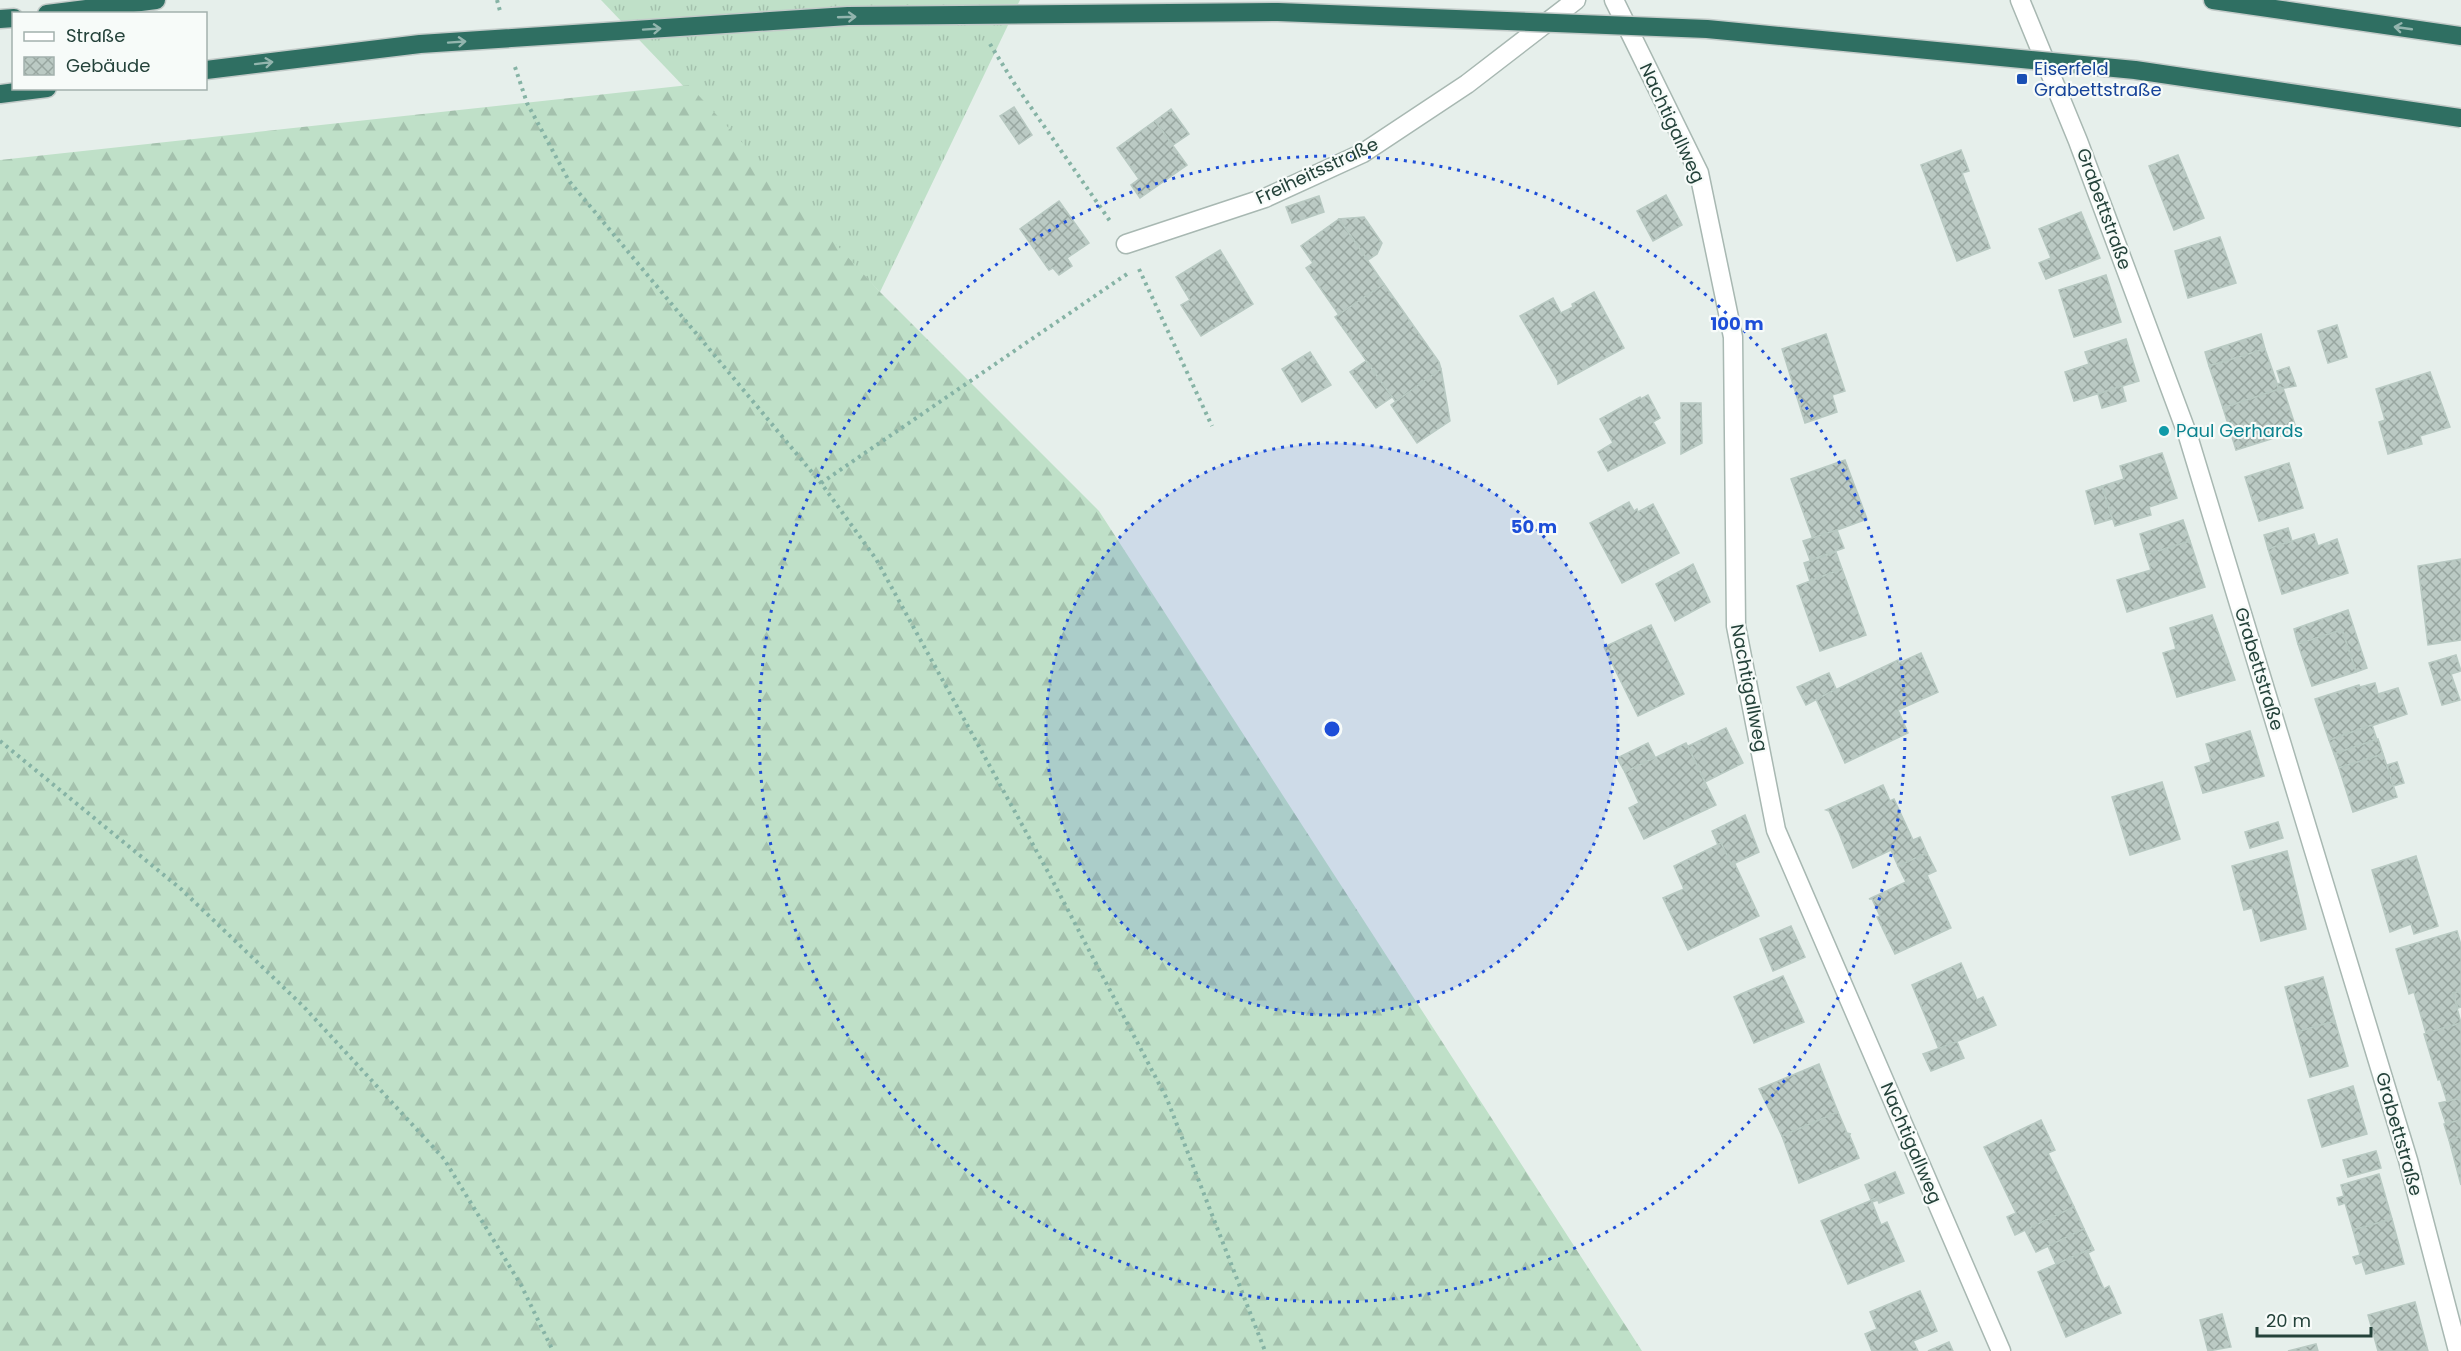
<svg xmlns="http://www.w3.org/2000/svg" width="2461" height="1351" viewBox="0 0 2461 1351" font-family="Poppins,sans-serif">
  <defs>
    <pattern id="grass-tufts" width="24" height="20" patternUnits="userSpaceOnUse" patternTransform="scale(1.5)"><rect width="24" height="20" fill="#bfe0c8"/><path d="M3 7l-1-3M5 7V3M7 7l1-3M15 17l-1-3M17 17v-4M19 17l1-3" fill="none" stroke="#a4c1ad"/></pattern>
    <pattern id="forest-firs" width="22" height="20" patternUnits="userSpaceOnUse" patternTransform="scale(1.5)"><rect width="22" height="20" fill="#bfe0c8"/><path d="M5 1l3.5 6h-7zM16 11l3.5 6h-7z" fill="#a4c1ad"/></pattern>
    <pattern id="building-cross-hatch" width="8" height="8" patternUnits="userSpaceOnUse" patternTransform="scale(1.5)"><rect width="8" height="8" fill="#bbcac4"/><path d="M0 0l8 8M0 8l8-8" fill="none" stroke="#98a6a0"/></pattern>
  </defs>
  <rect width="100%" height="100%" fill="#e6efeb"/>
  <!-- grass -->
  <path fill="url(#grass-tufts)" d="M601,0H1020L880,292Z"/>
  <!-- forest -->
  <path fill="url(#forest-firs)" d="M689,85L880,292L1099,511L1642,1351H0V160Z"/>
  <!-- building -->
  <g fill="url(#building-cross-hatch)" stroke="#b8c9c2" stroke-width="1.5">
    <path d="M1014,107L1032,135L1019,144L1000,116Z"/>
    <path d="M1171,109L1189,134L1173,145L1155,121Z"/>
    <path d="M1155,121L1187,165L1140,198L1131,185L1139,179L1117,148Z"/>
    <path d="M1961,150L1969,171L1962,173L1990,248L1957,261L1921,165Z"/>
    <path d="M2178,155L2204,218L2174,230L2149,166Z"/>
    <path d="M1666,195L1682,225L1653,241L1637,211Z"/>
    <path d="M1319,196L1324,212L1292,223L1286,207Z"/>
    <path d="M1059,201L1089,243L1067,258L1072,266L1059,275L1053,268L1049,270L1020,229Z"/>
    <path d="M2081,212L2100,258L2046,279L2039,263L2051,258L2039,229Z"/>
    <path d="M1364,217L1382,243L1377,254L1368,260L1339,219Z"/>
    <path d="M1339,219L1384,284L1339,315L1306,268L1313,263L1301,246Z"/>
    <path d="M2220,237L2236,283L2188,298L2175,251Z"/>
    <path d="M1220,250L1253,304L1201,336L1181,305L1190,300L1176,277Z"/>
    <path d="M2106,275L2121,322L2074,337L2059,290Z"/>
    <path d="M1384,284L1439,362L1441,369L1396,402L1335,317Z"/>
    <path d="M1594,292L1624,348L1558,384V381L1520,316L1553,298L1561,313L1573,307L1572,304Z"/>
    <path d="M2337,325L2347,357L2328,363L2318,331Z"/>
    <path d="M1826,334L1845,391L1832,395L1837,412L1805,423L1782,349Z"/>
    <path d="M2261,334L2265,349L2209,366L2205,352Z"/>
    <path d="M2126,339L2139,381L2074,401L2065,372L2089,364L2085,352Z"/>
    <path d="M2265,349L2279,389L2223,408L2209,366Z"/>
    <path d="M1310,352L1331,385L1302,402L1282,369Z"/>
    <path d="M1366,361L1392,397L1376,408L1350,372Z"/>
    <path d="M2289,367L2296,386L2279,389L2277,384L2281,383L2277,371Z"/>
    <path d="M1441,369L1450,421L1417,443L1391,405Z"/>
    <path d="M2430,372L2450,427L2420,436L2422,444L2388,454L2379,422L2385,420L2376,389Z"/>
    <path d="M2122,386L2126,401L2102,408L2098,394Z"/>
    <path d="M2283,388L2297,431L2236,450L2223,408Z"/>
    <path d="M1648,395L1660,418L1653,422L1665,443L1608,471L1598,452L1613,443L1600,419L1640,397L1641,399Z"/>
    <path d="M1681,403H1701L1702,443L1681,454Z"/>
    <path d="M2162,453L2177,498L2149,507L2151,515L2115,526L2102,486L2124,479L2120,466Z"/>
    <path d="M1845,460L1867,519L1813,539L1791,479Z"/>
    <path d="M2289,463L2303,508L2259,521L2245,477Z"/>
    <path d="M2102,486L2112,519L2095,524L2086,491Z"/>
    <path d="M1629,502L1634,511L1637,509L1638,512L1653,504L1679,553L1622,583L1590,523Z"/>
    <path d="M2183,520L2190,541L2146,555L2140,534Z"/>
    <path d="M2288,528L2292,541L2268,549L2264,535Z"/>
    <path d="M1837,530L1844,548L1810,560L1803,541Z"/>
    <path d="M2314,534L2318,546L2337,539L2348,573L2282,594L2268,549Z"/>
    <path d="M2190,541L2205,587L2127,612L2117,580L2151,570L2146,555Z"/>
    <path d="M1836,552L1842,569L1810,581L1804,563Z"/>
    <path d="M2461,559V640L2428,645L2418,566Z"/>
    <path d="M1693,564L1710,602L1675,621L1656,584Z"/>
    <path d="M1842,569L1866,635L1820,651L1797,586Z"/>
    <path d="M2348,610L2367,668L2356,672L2342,630L2298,644L2294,629Z"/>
    <path d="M2212,615L2235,680L2177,697L2163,653L2176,649L2170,628Z"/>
    <path d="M1651,625L1684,694L1638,716L1604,647Z"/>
    <path d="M2342,630L2356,672L2312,686L2298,644Z"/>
    <path d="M1921,653L1938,692L1898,710L1908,733L1845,763L1816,699L1898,660L1899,663Z"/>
    <path d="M2456,655L2461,671L2451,674L2460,700L2442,705L2429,663Z"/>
    <path d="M1829,673L1836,689L1806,705L1797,687Z"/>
    <path d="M2375,683L2378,694L2398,688L2407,714L2329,740L2315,699L2359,685L2360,687Z"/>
    <path d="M2372,725L2377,740L2334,754L2329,740Z"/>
    <path d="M1726,728L1743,763L1705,782L1688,746Z"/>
    <path d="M2250,731L2264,776L2203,793L2195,767L2211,762L2206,744Z"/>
    <path d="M2378,739L2383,754L2339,768L2334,754Z"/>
    <path d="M1648,743L1655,757L1625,772L1617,758Z"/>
    <path d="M1686,743L1716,805L1644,839L1629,808L1639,803L1625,772Z"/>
    <path d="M2383,754L2397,797L2353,812L2339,768Z"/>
    <path d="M2397,762L2404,783L2393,786L2387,765Z"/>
    <path d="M2162,782L2180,839L2130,855L2112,797Z"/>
    <path d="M1883,785L1890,801L1894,799L1913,840L1920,837L1927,853L1898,866L1891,850L1853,868L1839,833L1829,811L1826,810Z"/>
    <path d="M1745,815L1759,852L1731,865L1721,843L1718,845L1712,831Z"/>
    <path d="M2278,822L2283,838L2250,848L2245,832Z"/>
    <path d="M1721,843L1732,866L1735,864L1759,916L1688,950L1663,898L1684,889L1674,866Z"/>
    <path d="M2287,851L2306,929L2261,941L2252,908L2244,910L2232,866Z"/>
    <path d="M1927,853L1936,871L1927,875L1951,928L1895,954L1877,917L1880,916L1872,899H1869L1906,882L1898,866Z"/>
    <path d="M2416,856L2438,926L2414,934L2411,924L2390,932L2372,870Z"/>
    <path d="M1791,926L1805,957L1773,971L1760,939Z"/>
    <path d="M2457,931L2461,945V991L2453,993L2461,1023L2426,1033L2414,992L2409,994L2396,949Z"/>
    <path d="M1961,963L1977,1000L1983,997L1996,1025L1939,1049L1912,985Z"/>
    <path d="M1783,976L1804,1022L1754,1043L1734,997Z"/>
    <path d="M2323,977L2335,1021L2297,1032L2285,987Z"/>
    <path d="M2461,991V1007L2458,1008L2453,993Z"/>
    <path d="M2335,1021L2348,1066L2310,1077L2297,1032Z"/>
    <path d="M2461,1023V1098L2447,1101L2440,1079L2438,1080L2424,1034Z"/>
    <path d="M1957,1042L1964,1058L1931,1071L1923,1054Z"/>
    <path d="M1819,1064L1838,1112L1782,1136L1759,1089Z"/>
    <path d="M2353,1086L2367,1134L2322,1147L2308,1100Z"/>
    <path d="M2461,1098V1120L2446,1124L2439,1103Z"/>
    <path d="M1838,1112L1847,1133L1851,1134H1849L1859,1158L1799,1183L1782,1136Z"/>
    <path d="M2041,1120L2055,1150L2048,1153L2074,1207L2015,1235L2007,1217L2016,1213L1984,1147Z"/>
    <path d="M2461,1120V1136L2449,1140L2444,1124Z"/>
    <path d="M2461,1136V1185L2449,1140Z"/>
    <path d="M2376,1151L2381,1168L2348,1177L2343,1160Z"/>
    <path d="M1895,1172L1904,1193L1879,1203L1877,1198L1871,1200L1865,1185Z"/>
    <path d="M2379,1174L2392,1219L2353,1230L2345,1203L2339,1205L2337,1198L2344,1196L2341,1185Z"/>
    <path d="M1877,1198L1878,1200L1872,1202L1881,1225L1887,1222L1904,1261L1848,1284L1821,1221Z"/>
    <path d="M2074,1207L2084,1229L2036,1252L2025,1230Z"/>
    <path d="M2392,1219L2404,1264L2366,1274L2362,1262L2356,1264L2353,1257L2360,1255L2353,1230Z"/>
    <path d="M2084,1229L2093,1248L2056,1264L2048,1246Z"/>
    <path d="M2093,1248L2094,1250L2088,1253L2104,1289L2109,1286L2121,1313L2066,1337L2038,1272Z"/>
    <path d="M1920,1291L1937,1331L1913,1341L1918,1351H1872L1865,1334L1877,1329L1870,1312Z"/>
    <path d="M2415,1302L2428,1351H2378L2368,1315Z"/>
    <path d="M2222,1314L2231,1347L2208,1351L2200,1320Z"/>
    <path d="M1949,1342L1953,1351H1928Z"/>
    <path d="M2316,1344L2318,1351H2288Z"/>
  </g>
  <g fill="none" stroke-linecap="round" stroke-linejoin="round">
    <!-- minor casing -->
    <g stroke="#a8b8b2" stroke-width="21">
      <g id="minor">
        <path d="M1614,0L1699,173L1733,337L1736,626L1776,830L2001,1351"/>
        <path d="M2020,0L2078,141L2188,436L2408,1160L2458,1351"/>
        <path d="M1126,244L1265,198L1363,153L1467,84L1576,0"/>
      </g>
    </g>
    <!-- highway casing -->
    <g stroke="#c2cac8" stroke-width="21">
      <g id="highway">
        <path d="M2213,0L2461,36"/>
        <path d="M47,14L156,0"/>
        <path d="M0,19L14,18"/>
        <path d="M0,94L47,88"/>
      </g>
    </g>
    <!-- path -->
    <g stroke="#86b3a5" stroke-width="4" stroke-dasharray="3 4.5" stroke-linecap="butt">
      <path d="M497,0L500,11"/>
      <path d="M990,44L1014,83L1110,221"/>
      <path d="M515,67L527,103L569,181L821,483L876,559L1048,872L1167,1099L1265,1351"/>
      <path d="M1139,269L1212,426"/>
      <path d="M821,483L1127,274"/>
      <path d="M0,741L181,889L304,1007L444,1159L521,1285L553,1351"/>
    </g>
    <!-- minor -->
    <use href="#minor" stroke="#fff" stroke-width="18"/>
    <!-- highway -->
    <use href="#highway" stroke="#2f6f62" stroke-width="18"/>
    <!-- highway-bridge casing -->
    <g stroke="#c2cac8" stroke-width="21" stroke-linecap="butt">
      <path id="highway-bridge" d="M206,70L420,44L848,16L1278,12L1707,29L2135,70L2461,118"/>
    </g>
    <!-- highway-bridge -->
    <use href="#highway-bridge" stroke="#2f6f62" stroke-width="18"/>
  </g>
  <!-- one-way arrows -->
  <defs><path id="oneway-shaft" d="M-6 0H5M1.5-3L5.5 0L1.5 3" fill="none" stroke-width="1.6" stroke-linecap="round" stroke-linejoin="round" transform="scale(1.5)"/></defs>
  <g stroke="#93b5ae">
    <use href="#oneway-shaft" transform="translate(847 17) rotate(-2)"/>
    <use href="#oneway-shaft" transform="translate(2403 28) rotate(-172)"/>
    <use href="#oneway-shaft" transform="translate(652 29) rotate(-4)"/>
    <use href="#oneway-shaft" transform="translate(457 42) rotate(-4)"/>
    <use href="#oneway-shaft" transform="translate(264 63) rotate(-7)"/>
  </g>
  <!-- distance rings -->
  <circle cx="1332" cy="729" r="286" fill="#1d4ed8" fill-opacity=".12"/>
  <g fill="none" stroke="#1d4ed8" stroke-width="3" stroke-dasharray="3 6">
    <circle cx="1332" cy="729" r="286"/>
    <circle cx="1332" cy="729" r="573"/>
  </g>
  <!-- markers -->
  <rect fill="#1a4fb4" stroke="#f7fbf9" stroke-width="2" x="2016" y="73" width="12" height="12" rx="3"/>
  <circle fill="#0f9aa8" stroke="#f7fbf9" stroke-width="2" cx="2164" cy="431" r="6"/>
  <g text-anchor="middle" stroke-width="4.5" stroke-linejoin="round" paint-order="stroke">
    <!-- transit labels -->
    <g font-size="18" fill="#164399" stroke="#f7fbf9" text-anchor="start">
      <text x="2034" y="75">Eiserfeld<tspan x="2034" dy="21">Grabettstraße</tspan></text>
    </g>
    <!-- street labels -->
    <g font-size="18" fill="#24423a" stroke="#f7fbf9">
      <text transform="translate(1672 123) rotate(65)" y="6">Nachtigallweg</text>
      <text transform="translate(1317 171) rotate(-25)" y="6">Freiheitsstraße</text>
      <text transform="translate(2104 209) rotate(70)" y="6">Grabettstraße</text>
      <text transform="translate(2259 669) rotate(73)" y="6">Grabettstraße</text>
      <text transform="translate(1749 688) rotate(79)" y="6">Nachtigallweg</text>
      <text transform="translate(2399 1134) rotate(74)" y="6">Grabettstraße</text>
      <text transform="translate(1911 1143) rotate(67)" y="6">Nachtigallweg</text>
    </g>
    <!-- culture labels -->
    <g font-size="18" fill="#0d838f" stroke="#f7fbf9" text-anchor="start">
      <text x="2176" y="437">Paul Gerhards</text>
    </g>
  </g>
  <circle cx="1332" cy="729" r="9" fill="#1d4ed8" stroke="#f7fbf9" stroke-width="3"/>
  <g font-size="18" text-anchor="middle" font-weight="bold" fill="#1d4ed8" stroke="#f7fbf9" stroke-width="4.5" stroke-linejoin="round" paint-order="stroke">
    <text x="1737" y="330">100 m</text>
    <text x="1534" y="533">50 m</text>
  </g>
  <!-- legend -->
  <rect x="12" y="12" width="195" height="78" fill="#f7fbf9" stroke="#a3b1ad" stroke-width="1.5"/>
  <rect x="24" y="32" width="30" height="9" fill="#ffffff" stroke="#a3b1ad" stroke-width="1.5"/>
  <text x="66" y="42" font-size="18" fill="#24423a">Straße</text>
  <rect x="24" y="57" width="30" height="18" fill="url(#building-cross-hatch)" stroke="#a3b1ad" stroke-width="1.5"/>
  <text x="66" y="72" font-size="18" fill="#24423a">Gebäude</text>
  <!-- scale -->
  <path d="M2257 1327v9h114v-9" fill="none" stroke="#24423a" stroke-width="3"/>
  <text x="2266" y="1327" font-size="18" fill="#24423a" stroke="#f7fbf9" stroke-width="4.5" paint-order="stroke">20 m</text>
</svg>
